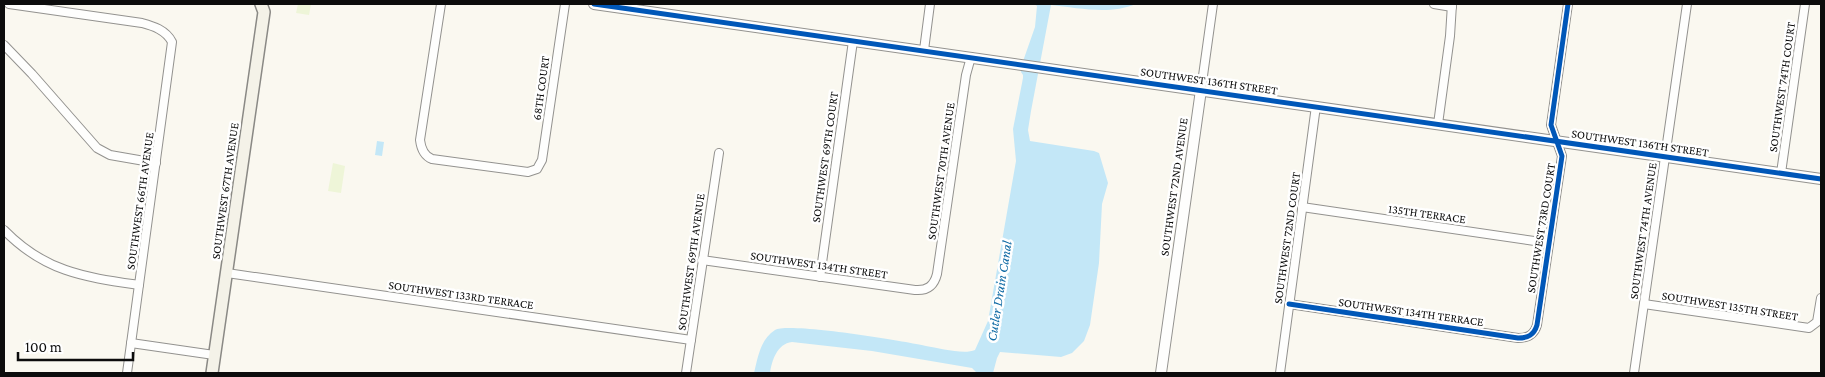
<svg xmlns="http://www.w3.org/2000/svg" width="1825" height="377" viewBox="0 0 1825 377" font-family="'Crimson Pro',serif">
  <rect width="100%" height="100%" fill="#faf8f0"/>
  <!-- pitch -->
  <g fill="#eef5d8">
    <path d="M298,4H311L309,15L296,13Z"/>
    <path d="M333,163L345,166L341,193L328,191Z"/>
  </g>
  <!-- water -->
  <g fill="#c3e7f7">
    <path d="M1034,4H1136C1110,15 1078,8 1051,5L1031,111L1028,130L1030,141L1094,151L1099,153L1108,183L1102,204L1099,263L1090,325L1084,341L1072,353L1061,357L1000,352L997,358L993,373H977L972,368L872,351L792,342C777,344 772,360 770,373H754C758,357 760,340 775,330C789,322 904,341 926,346C939,348 964,355 975,350L988,321L1016,161L1013,129L1023,78V75L1021,72V67L1035,27L1037,6Z"/>
    <path d="M377,141L384,142L382,156L375,155Z"/>
  </g>
  <g fill="none" stroke-linecap="round" stroke-linejoin="round">
    <!-- minor casing -->
    <g stroke="#93928f" stroke-width="10">
      <g id="minor">
        <path d="M9,4L142,23C153,26 166,30 172,42L127,373"/>
        <path d="M441,4L420,140C421,148 424,156 432,159L528,172L537,169L542,160L565,4"/>
        <path d="M1434,4L1452,7"/>
        <path d="M4,45L32,74L97,148L110,155L156,163"/>
        <path d="M924,50L930,4"/>
        <path d="M1201,90L1213,4"/>
        <path d="M1438,124L1450,36L1452,4"/>
        <path d="M1781,173L1805,4"/>
        <path d="M1302,207L1548,243"/>
        <path d="M4,230C45,272 84,277 139,285"/>
        <path d="M702,260L915,290C927,291 934,286 937,274L966,75L971,57"/>
        <path d="M227,273L691,340"/>
        <path d="M820,277L853,41"/>
        <path d="M1289,304L1518,338C1528,338 1534,335 1537,325L1562,156L1551,125L1568,4"/>
        <path d="M1644,304L1809,328L1817,322L1821,298"/>
        <path d="M131,343L214,355"/>
        <path d="M686,373L719,153"/>
        <path d="M1280,373L1316,106"/>
        <path d="M1634,373L1687,4"/>
      </g>
    </g>
    <!-- tertiary casing -->
    <g stroke="#93928f" stroke-width="12">
      <g id="tertiary">
        <path d="M594,4L1821,179"/>
        <path d="M1161,373L1201,90"/>
      </g>
    </g>
    <!-- secondary casing -->
    <g stroke="#8a8985" stroke-width="14">
      <path id="secondary" d="M212,373L264,12L261,4"/>
    </g>
    <!-- minor -->
    <use href="#minor" stroke="#fefefd" stroke-width="8"/>
    <!-- tertiary -->
    <use href="#tertiary" stroke="#fefefd" stroke-width="10"/>
    <!-- secondary -->
    <use href="#secondary" stroke="#f4f2e8" stroke-width="11"/>
    <!-- cycleway casing -->
    <g stroke="#fff" stroke-width="8">
      <g id="cycleway">
        <path d="M594,4L1821,179"/>
        <path d="M1289,304L1518,338C1528,338 1534,335 1537,325L1562,156L1551,125L1568,4"/>
      </g>
    </g>
    <!-- cycleway -->
    <use href="#cycleway" stroke="#0057b8" stroke-width="5"/>
  </g>
  <g text-anchor="middle" stroke-width="5" stroke-linejoin="round" paint-order="stroke">
    <!-- street labels -->
    <g font-size="12" fill="#0c0c0c" stroke="#fff">
      <text transform="translate(1209 81) rotate(8)" y="4">SOUTHWEST 136TH STREET</text>
      <text transform="translate(1782 87) rotate(-82)" y="4">SOUTHWEST 74TH COURT</text>
      <text transform="translate(541 88) rotate(-82)" y="4">68TH COURT</text>
      <text transform="translate(1640 143) rotate(8)" y="4">SOUTHWEST 136TH STREET</text>
      <text transform="translate(825 157) rotate(-82)" y="4">SOUTHWEST 69TH COURT</text>
      <text transform="translate(941 171) rotate(-82)" y="4">SOUTHWEST 70TH AVENUE</text>
      <text transform="translate(1174 187) rotate(-82)" y="4">SOUTHWEST 72ND AVENUE</text>
      <text transform="translate(225 191) rotate(-82)" y="4">SOUTHWEST 67TH AVENUE</text>
      <text transform="translate(140 201) rotate(-82)" y="4">SOUTHWEST 66TH AVENUE</text>
      <text transform="translate(1427 214) rotate(8)" y="4">135TH TERRACE</text>
      <text transform="translate(1541 228) rotate(-81)" y="4">SOUTHWEST 73RD COURT</text>
      <text transform="translate(1643 231) rotate(-82)" y="4">SOUTHWEST 74TH AVENUE</text>
      <text transform="translate(1287 238) rotate(-82)" y="4">SOUTHWEST 72ND COURT</text>
      <text transform="translate(691 262) rotate(-82)" y="4">SOUTHWEST 69TH AVENUE</text>
      <text transform="translate(819 265) rotate(8)" y="4">SOUTHWEST 134TH STREET</text>
      <text transform="translate(461 295) rotate(8)" y="4">SOUTHWEST 133RD TERRACE</text>
      <text transform="translate(1730 306) rotate(9)" y="4">SOUTHWEST 135TH STREET</text>
      <text transform="translate(1411 312) rotate(8)" y="4">SOUTHWEST 134TH TERRACE</text>
    </g>
    <!-- water labels -->
    <g font-size="14" font-style="italic" fill="#0f6aa4" stroke="#fff">
      <text transform="translate(999 291) rotate(-81)" y="5">Cutler Drain Canal</text>
    </g>
  </g>
  <!-- border -->
  <rect width="1825" height="377" fill="none" stroke="#0c0c0c" stroke-width="10"/>
  <!-- scale -->
  <path d="M18 352v8h115v-8" fill="none" stroke="#0c0c0c" stroke-width="2.5"/>
  <text x="25" y="352" font-size="15" fill="#0c0c0c" stroke="#ffffff" stroke-width="4" paint-order="stroke">100 m</text>
</svg>
